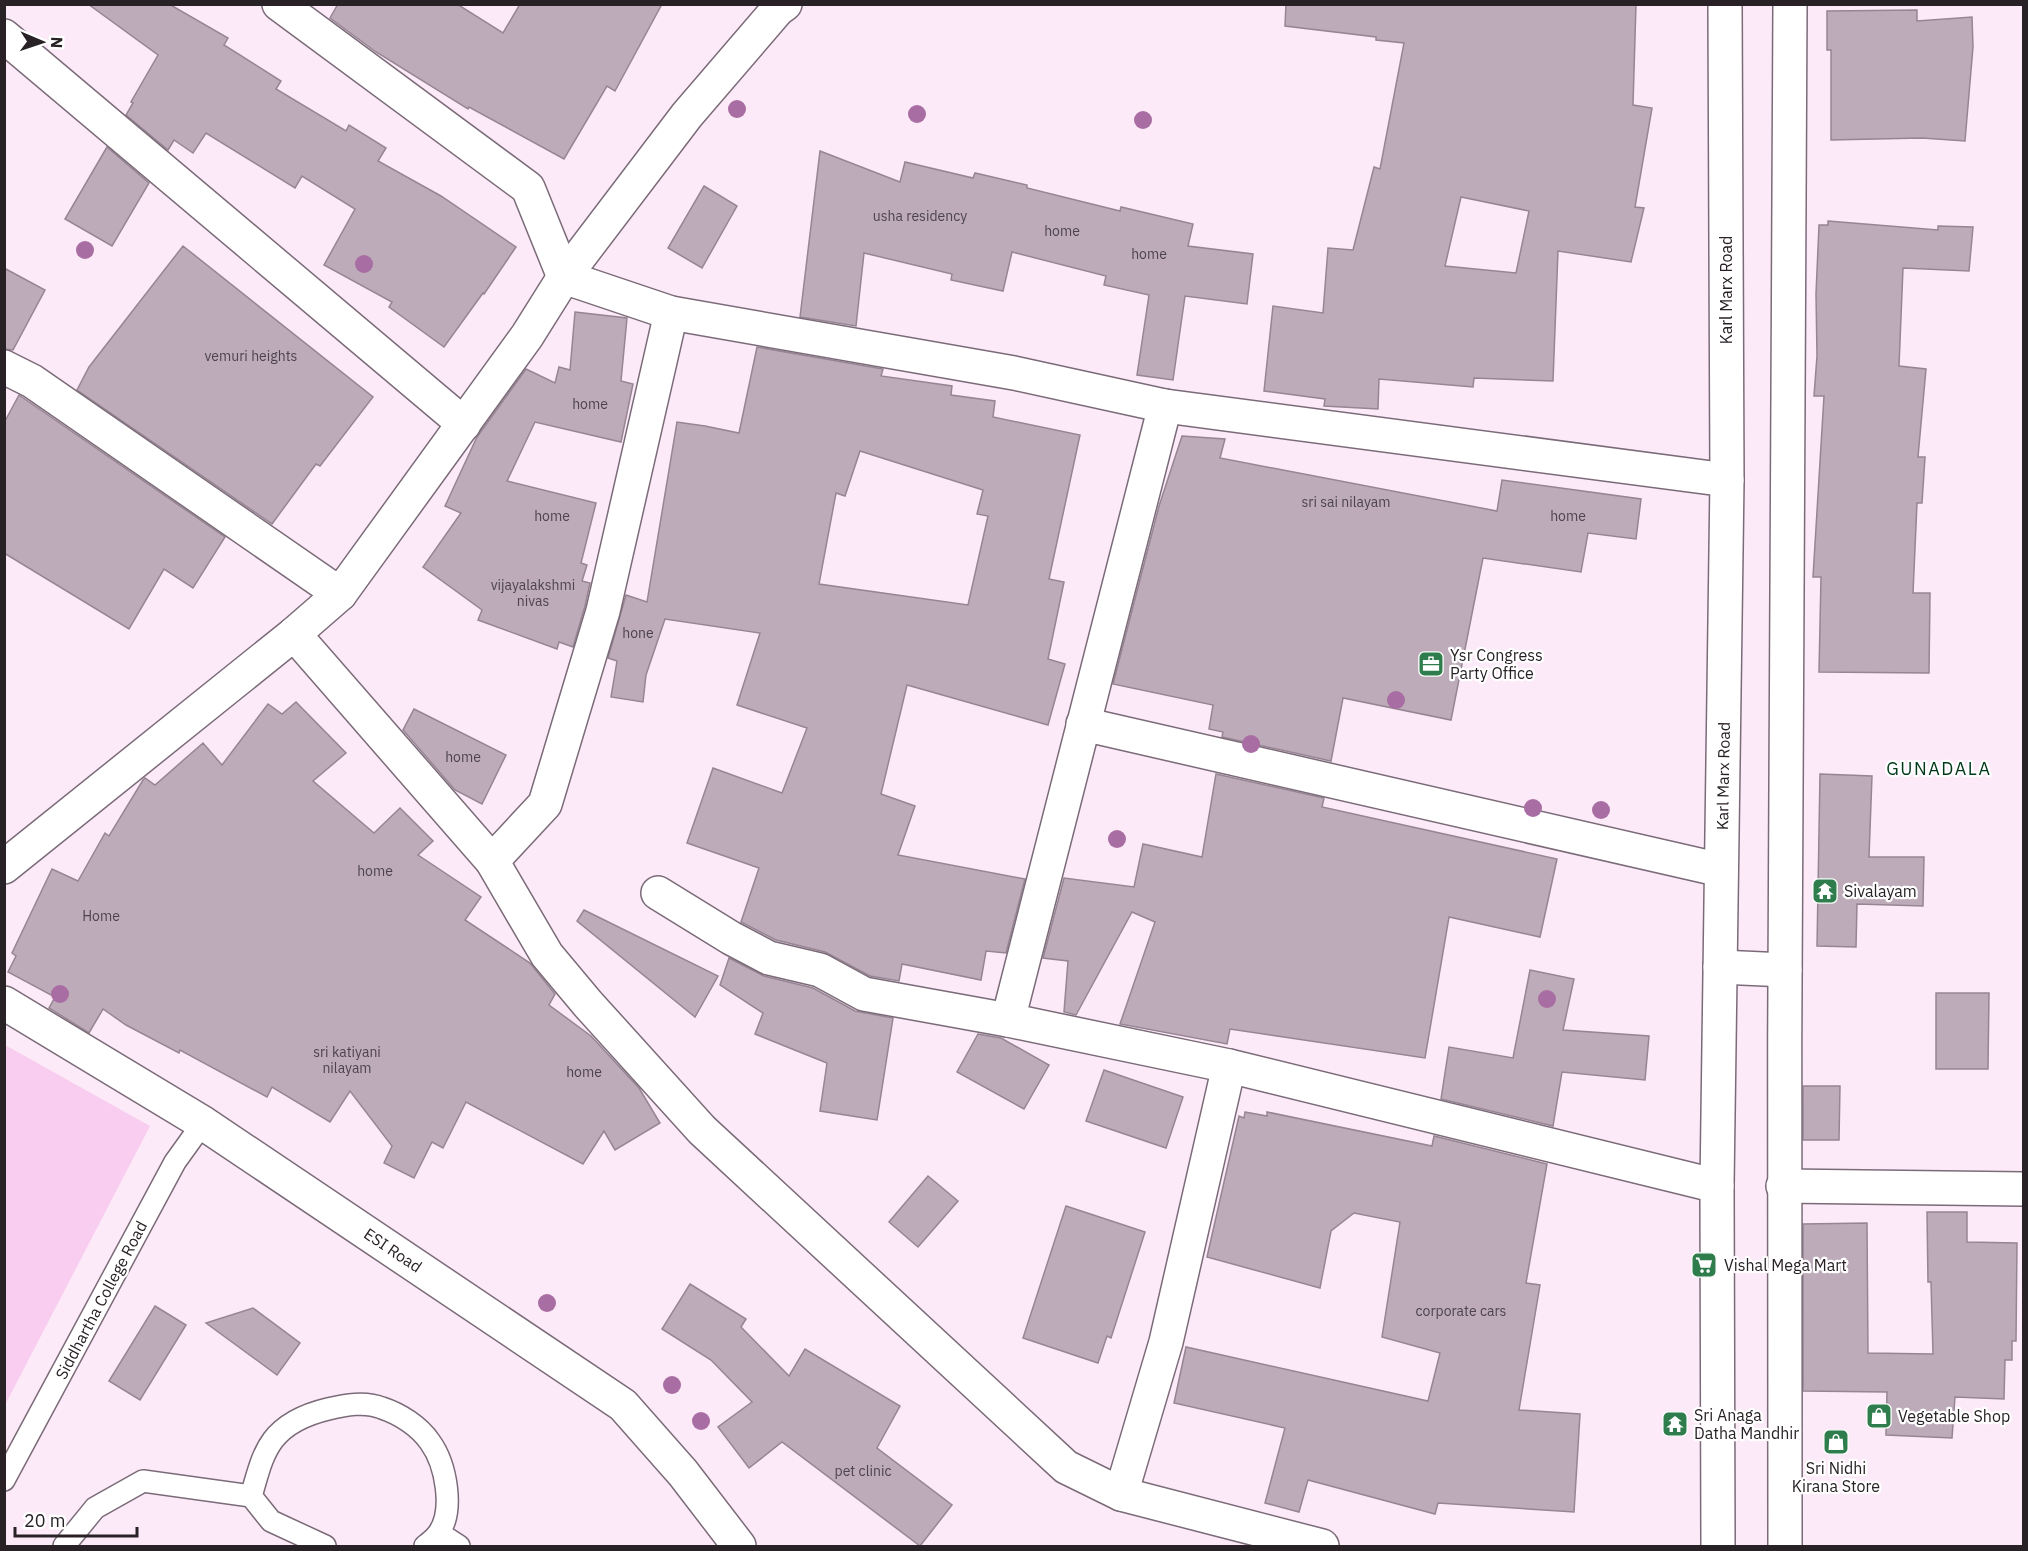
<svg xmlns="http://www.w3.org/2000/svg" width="2028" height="1551" viewBox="0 0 2028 1551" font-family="'IBM Plex Sans',sans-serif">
  <rect width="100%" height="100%" fill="#fceaf8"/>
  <!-- grass -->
  <path fill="#f8cdef" d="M5,1045L150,1126L5,1405Z"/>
  <!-- building -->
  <g fill="#bdabb9" stroke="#968592" stroke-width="1.5" fill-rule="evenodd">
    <path d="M88,4H169L228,38L224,45L281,81L276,89L346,131L349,125L386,148L378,161L441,196L516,247L484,294L483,293L444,347L389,307L392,302L324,265L355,209L302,176L295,188L206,133L193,153L174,140L168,150L126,115L133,103L131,102L158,55Z"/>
    <path d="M338,4H457L503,33L520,4H662L615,91L607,86L564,159L469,107L468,109L376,52L330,18Z"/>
    <path d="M1286,4H1636L1633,105L1652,108L1635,207L1644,208L1631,262L1558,251L1553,381L1474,378L1473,387L1379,379L1378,409L1324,406L1325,399L1264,391L1273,306L1323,313L1328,248L1353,250L1374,167L1380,169L1404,43L1376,40V37L1285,26ZM1461,197L1529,211L1516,273L1445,266Z"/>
    <path d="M1917,10V21L1972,17L1973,47L1965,141L1922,138L1831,140V50H1827V11Z"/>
    <path d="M107,147L149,183L112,246L65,219Z"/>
    <path d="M820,151L900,182L905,162L973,178L975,173L1027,185V188L1120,211L1121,207L1193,224L1188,246L1253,254L1247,304L1185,296L1173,380L1137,375L1149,295L1104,285L1106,276L1012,252L1003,291L951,280L952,274L864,253L856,326L800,317Z"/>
    <path d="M704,186L737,206L702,268L668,248Z"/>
    <path d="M1828,221L1938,230V226L1973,227L1969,271L1903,268L1899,366L1926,369L1918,457H1925L1922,503H1917L1913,593H1930L1929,673L1819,672L1821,577H1813L1824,396H1814L1817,356L1816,294L1819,225H1828Z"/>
    <path d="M183,246L373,397L320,466L316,464L272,524L77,390L89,367Z"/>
    <path d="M4,268L45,290L13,350L4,349Z"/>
    <path d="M575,312L627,318L621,381L633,384L621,442L535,422L507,481L596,503L581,563L587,565L582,581L590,583L585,606L573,647L559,642L557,649L478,620L482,610L423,567L461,513L445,506L477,437L526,369L555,383L559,367L570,370Z"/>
    <path d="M757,347L883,369L881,376L952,386L951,395L995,401L993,417L1080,435L1049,579L1064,582L1048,659L1065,664L1048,725L907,685L881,794L915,806L898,855L1025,879L1006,953L986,951L981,980L902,964L899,981L870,976L825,952L776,940L741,922L759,868L687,843L713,768L782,793L807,728L737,705L760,633L665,619L646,675L643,702L611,697L617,661L608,658L626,595L647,602L677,422L705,426L739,433ZM860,451L983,490L977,514L988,516L968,605L819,584L836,493L845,496Z"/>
    <path d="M19,395L225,537L193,588L164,569L129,629L4,553V423Z"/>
    <path d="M1182,436L1225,439L1220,458L1497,511L1502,480L1641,499L1636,539L1588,533L1581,572L1483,558L1451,720L1343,698L1331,761L1222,737L1223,732L1209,729L1213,705L1113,684L1159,506Z"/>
    <path d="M296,702L346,753L313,781L374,833L400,808L433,841L418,855L481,897L465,920L530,963L555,994L549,1005L591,1036L639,1088L660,1123L615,1150L604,1131L583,1164L466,1102L443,1148L432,1142L414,1178L384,1163L392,1146L350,1091L330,1122L272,1087L267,1097L180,1050L179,1053L126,1025L103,1009L89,1033L49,1008L55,997L8,972L16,956L12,953L52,869L78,881L105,833L109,836L143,780L145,778L155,785L203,743L222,765L268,704L282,714Z"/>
    <path d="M414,709L506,755L482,804L455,790L403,730Z"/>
    <path d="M1216,774L1324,798L1322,807L1557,859L1540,937L1449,917L1425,1058L1230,1029L1227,1044L1120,1024L1155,922L1132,912L1076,1015L1064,1012L1068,961L1043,958L1064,878L1134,887L1143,844L1202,857Z"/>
    <path d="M1820,774L1872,776L1869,857H1924L1923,906L1857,904L1856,947L1817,946Z"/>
    <path d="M584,910L718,976L695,1017L577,921Z"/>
    <path d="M729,958L764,976L813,988L855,1011L893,1018L877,1120L820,1111L827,1063L755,1034L763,1013L720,985Z"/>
    <path d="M1530,970L1574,979L1563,1030L1649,1036L1645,1080L1562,1072L1553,1126L1441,1099L1449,1047L1513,1058Z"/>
    <path d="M1936,993H1989L1988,1069H1936Z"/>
    <path d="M978,1034L1001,1038L1049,1065L1024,1109L957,1072Z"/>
    <path d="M1104,1070L1183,1097L1166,1148L1086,1121Z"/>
    <path d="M1803,1086H1840L1839,1140H1803Z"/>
    <path d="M1245,1112L1267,1116V1112L1432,1146L1434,1136L1547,1164L1526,1283L1540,1285L1519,1410L1580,1414L1574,1512L1438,1503L1435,1514L1308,1480L1299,1512L1265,1503L1285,1428L1174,1403L1186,1347L1428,1401L1440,1353L1382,1337L1400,1222L1354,1213L1331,1231L1320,1288L1207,1257L1239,1116L1244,1118Z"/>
    <path d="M928,1176L958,1201L918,1247L889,1222Z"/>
    <path d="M1066,1206L1145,1232L1111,1338L1107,1336L1098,1363L1023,1338Z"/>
    <path d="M1927,1212H1967V1242L2017,1243L2016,1341H2012V1360H2005L2004,1399L1955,1397L1952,1438L1886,1435L1887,1392L1803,1391V1224L1867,1223L1868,1353L1933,1354L1931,1282H1928Z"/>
    <path d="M690,1284L746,1319L741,1327L789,1376L805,1349L900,1406L877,1448L952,1505L920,1546L782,1442L749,1468L718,1427L752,1402L711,1360L662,1329Z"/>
    <path d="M155,1306L186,1325L140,1400L109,1381Z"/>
    <path d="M253,1308L300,1343L277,1375L206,1323Z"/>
  </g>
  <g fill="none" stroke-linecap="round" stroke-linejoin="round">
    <!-- service casing -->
    <g stroke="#7b6b78" stroke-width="24">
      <g id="service">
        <path d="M4,1480L175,1162L203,1123"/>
        <path d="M251,1496C257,1477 261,1456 273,1440C286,1423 307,1414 328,1409C345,1405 365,1401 382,1408C400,1414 419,1426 430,1442C446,1464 455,1511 438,1534C435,1538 429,1543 425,1546"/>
        <path d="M439,1533L459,1546"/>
        <path d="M64,1546L95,1508L143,1481L251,1496L271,1521L325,1546"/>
      </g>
    </g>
    <!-- minor casing -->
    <g stroke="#7b6b78" stroke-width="36">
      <g id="minor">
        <path d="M279,4L528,188L564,277L671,313L1014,373L1165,406L1727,480"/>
        <path d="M4,36L464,424"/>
        <path d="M4,367L32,381L340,594"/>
        <path d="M294,634L492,861L547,955L588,1004L702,1130L1066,1467L1121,1494L1322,1546"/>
        <path d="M1083,724L1721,870"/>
        <path d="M492,861L545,804L603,611L671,313"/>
        <path d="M4,867L294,634L340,594L527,336L564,277L687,115L778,9L785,4"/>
        <path d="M658,893L731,938L769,958L820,970L864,994L1008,1020L1229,1066L1717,1186"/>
        <path d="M1008,1020L1165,406"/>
        <path d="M1121,1494L1166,1342L1229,1066"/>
      </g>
    </g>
    <!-- tertiary casing -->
    <g stroke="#7b6b78" stroke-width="36">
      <g id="tertiary">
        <path d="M4,1003L203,1123L623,1405L683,1473L739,1546"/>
        <path d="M1783,1186L2024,1189"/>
      </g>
    </g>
    <!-- secondary casing -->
    <g stroke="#7b6b78" stroke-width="36">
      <g id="secondary">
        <path d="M1720,967L1785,970"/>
        <path d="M1718,1546L1717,1186L1727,480L1725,4"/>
        <path d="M1785,1546C1782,1032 1789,519 1790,4"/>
      </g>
    </g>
    <!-- service -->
    <use href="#service" stroke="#fff" stroke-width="21"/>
    <!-- minor -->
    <use href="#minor" stroke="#fff" stroke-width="33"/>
    <!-- tertiary -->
    <use href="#tertiary" stroke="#fff" stroke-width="33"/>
    <!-- secondary -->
    <use href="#secondary" stroke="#fff" stroke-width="33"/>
  </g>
  <!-- trees -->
  <g fill="#a86da2">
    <circle cx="737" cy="109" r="9"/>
    <circle cx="917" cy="114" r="9"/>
    <circle cx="1143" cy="120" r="9"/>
    <circle cx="85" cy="250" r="9"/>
    <circle cx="364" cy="264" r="9"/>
    <circle cx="1396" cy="700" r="9"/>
    <circle cx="1251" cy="744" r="9"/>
    <circle cx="1533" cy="808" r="9"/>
    <circle cx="1601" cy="810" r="9"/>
    <circle cx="1117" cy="839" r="9"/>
    <circle cx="60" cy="994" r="9"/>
    <circle cx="1547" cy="999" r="9"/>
    <circle cx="547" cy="1303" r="9"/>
    <circle cx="672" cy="1385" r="9"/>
    <circle cx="701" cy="1421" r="9"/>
  </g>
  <!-- icons -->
  <defs>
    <g id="office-square" transform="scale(1.35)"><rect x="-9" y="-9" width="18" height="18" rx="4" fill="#2f7d4d" stroke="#fff"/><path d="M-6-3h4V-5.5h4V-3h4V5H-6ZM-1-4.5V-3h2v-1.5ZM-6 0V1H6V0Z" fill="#fff"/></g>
    <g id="temple-square" transform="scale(1.35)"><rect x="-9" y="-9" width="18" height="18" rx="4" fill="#2f7d4d" stroke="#fff"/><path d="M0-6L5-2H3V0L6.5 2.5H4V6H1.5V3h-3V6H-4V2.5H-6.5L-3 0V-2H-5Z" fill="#fff"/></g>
    <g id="supermarket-square" transform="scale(1.35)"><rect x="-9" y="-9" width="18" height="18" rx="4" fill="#2f7d4d" stroke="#fff"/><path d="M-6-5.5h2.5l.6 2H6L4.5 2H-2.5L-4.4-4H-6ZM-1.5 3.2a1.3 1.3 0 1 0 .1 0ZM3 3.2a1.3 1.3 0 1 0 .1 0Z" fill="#fff"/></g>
    <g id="shop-square" transform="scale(1.35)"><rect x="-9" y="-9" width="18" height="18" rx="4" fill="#2f7d4d" stroke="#fff"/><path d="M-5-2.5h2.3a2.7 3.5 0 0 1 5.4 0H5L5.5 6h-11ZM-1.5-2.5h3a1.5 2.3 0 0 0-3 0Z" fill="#fff"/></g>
  </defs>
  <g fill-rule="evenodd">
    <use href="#office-square" x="1431" y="664"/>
    <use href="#temple-square" x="1825" y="891"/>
    <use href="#supermarket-square" x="1704" y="1265"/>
    <use href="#shop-square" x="1879" y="1416"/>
    <use href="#temple-square" x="1675" y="1424"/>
    <use href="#shop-square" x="1836" y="1442"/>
  </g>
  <g text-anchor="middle" stroke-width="4.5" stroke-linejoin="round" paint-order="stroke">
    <!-- number labels -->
    <g font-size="14" fill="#4d444b">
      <text x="920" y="221">usha residency</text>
      <text x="1062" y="236">home</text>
      <text x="1149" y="259">home</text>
      <text x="251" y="361">vemuri heights</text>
      <text x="590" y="409">home</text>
      <text x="1346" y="507">sri sai nilayam</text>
      <text x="552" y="521">home</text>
      <text x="1568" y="521">home</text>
      <text x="533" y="590">vijayalakshmi<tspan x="533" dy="16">nivas</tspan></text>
      <text x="638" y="638">hone</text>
      <text x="463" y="762">home</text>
      <text x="375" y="876">home</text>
      <text x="101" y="921">Home</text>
      <text x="347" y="1057">sri katiyani<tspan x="347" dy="16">nilayam</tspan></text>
      <text x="584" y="1077">home</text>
      <text x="1461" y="1316">corporate cars</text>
      <text x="863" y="1476">pet clinic</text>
    </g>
    <!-- street labels -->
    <g font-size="16" fill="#282126" stroke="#fff">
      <text transform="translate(1726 290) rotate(-90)" y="6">Karl Marx Road</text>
      <text transform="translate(1723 776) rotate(-89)" y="6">Karl Marx Road</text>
      <text transform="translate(393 1250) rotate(34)" y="6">ESI Road</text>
      <text transform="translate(101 1300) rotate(-62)" y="6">Siddhartha College Road</text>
    </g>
    <!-- poi labels -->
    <g font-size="16" fill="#282126" stroke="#fff" text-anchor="start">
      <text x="1450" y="661">Ysr Congress<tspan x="1450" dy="18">Party Office</tspan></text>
      <text x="1844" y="897">Sivalayam</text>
      <text x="1724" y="1271">Vishal Mega Mart</text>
      <text x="1694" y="1421">Sri Anaga<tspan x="1694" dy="18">Datha Mandhir</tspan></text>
      <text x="1898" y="1422">Vegetable Shop</text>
      <text x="1836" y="1474" text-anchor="middle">Sri Nidhi<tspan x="1836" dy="18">Kirana Store</tspan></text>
    </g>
    <!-- neighbourhood labels -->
    <g font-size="18" letter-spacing="1.5" fill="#00391a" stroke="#fff">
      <text x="1939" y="775">GUNADALA</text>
    </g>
  </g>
  <!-- border -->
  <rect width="2028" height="1551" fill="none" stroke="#282126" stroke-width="12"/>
  <!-- north arrow -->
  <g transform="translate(42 42) rotate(92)" stroke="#ffffff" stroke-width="4.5" paint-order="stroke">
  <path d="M0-4.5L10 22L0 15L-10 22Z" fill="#282126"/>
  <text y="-9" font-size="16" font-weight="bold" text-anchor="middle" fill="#282126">N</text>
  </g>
  <!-- scale -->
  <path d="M15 1527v9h122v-9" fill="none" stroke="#282126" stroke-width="3"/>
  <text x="24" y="1527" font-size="18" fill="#282126" stroke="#ffffff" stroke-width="4.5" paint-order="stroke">20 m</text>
</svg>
